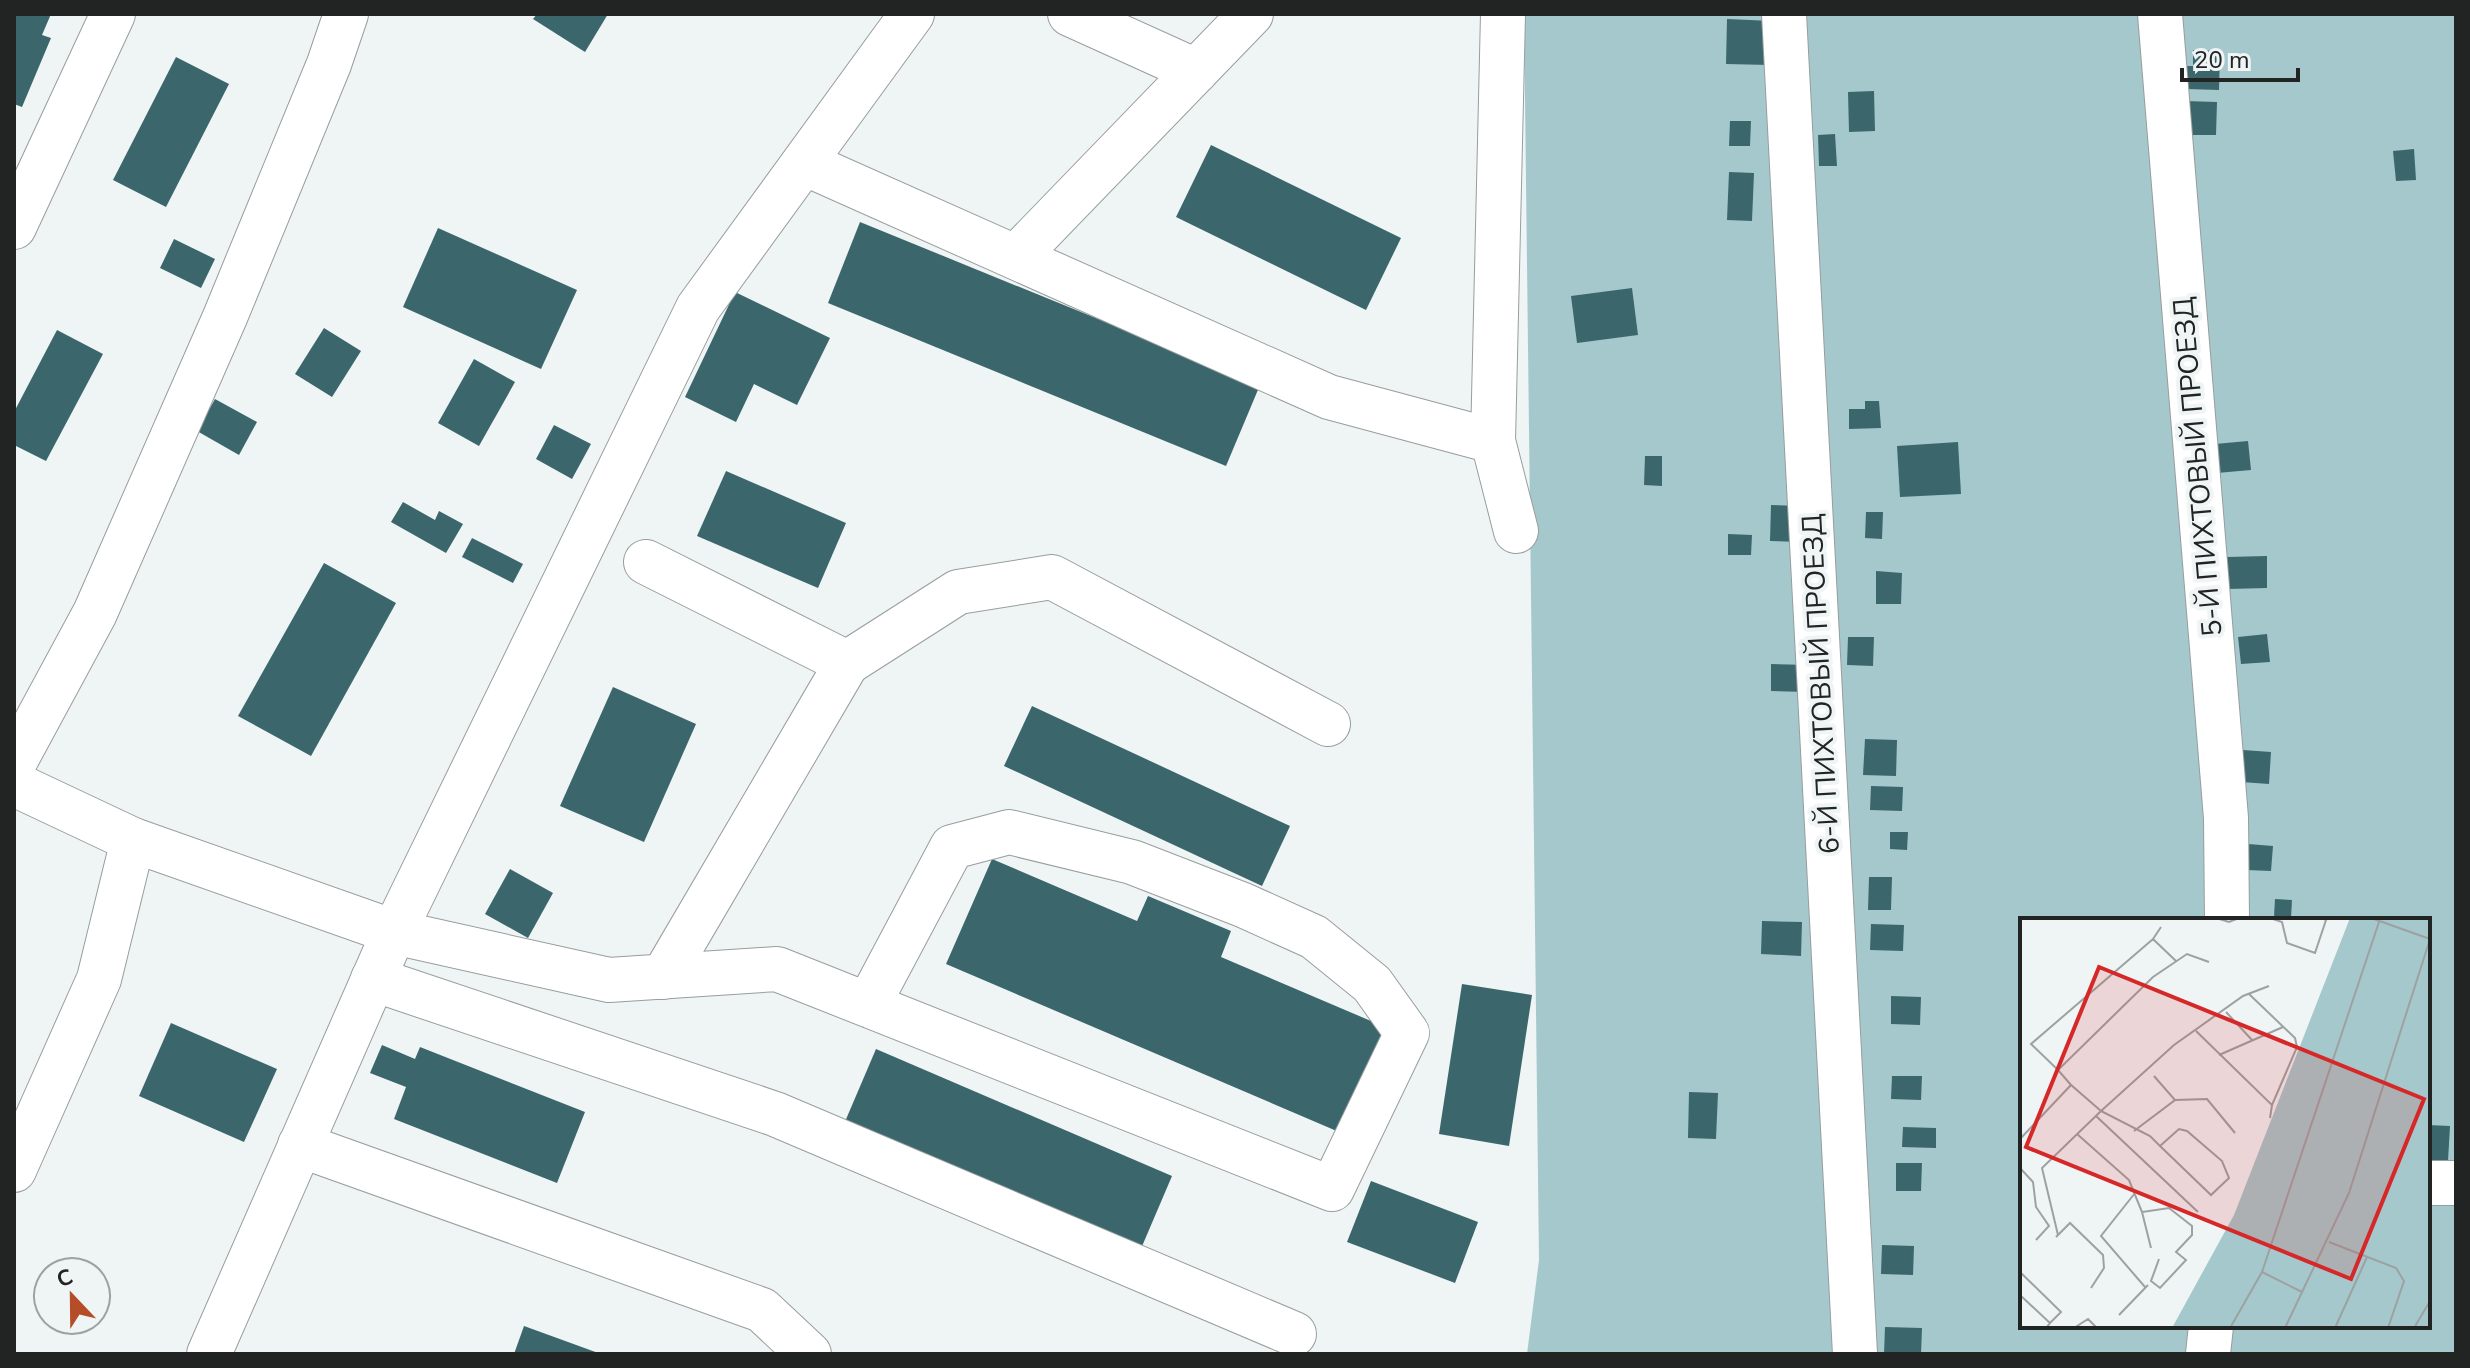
<svg xmlns="http://www.w3.org/2000/svg" width="2470" height="1368" viewBox="0 0 2470 1368" font-family="'Nunito Sans',sans-serif">
  <rect width="100%" height="100%" fill="#eff4f5"/>
  <!-- green -->
  <path fill="#a5c8cc" fill-rule="evenodd" d="M1524,14H2456V1354H1527L1539,1260ZM2022,920H2428V1326H2022Z"/>
  <!-- building -->
  <g fill="#3b676c">
    <path d="M14,14H51L42,35L51,38L22,107L14,104Z"/>
    <path d="M537,14H608L585,52L533,19Z"/>
    <path d="M1727,19L1772,21L1770,65L1726,64Z"/>
    <path d="M2193,50L2220,51L2219,90L2186,89V66H2193Z"/>
    <path d="M176,57L229,84L166,207L113,180Z"/>
    <path d="M1874,91L1875,131L1849,132L1848,92Z"/>
    <path d="M2185,101L2217,102L2216,135H2184Z"/>
    <path d="M1730,121H1751L1750,146H1729Z"/>
    <path d="M1835,134L1837,166H1819L1818,135Z"/>
    <path d="M1211,145L1401,238L1366,310L1176,217Z"/>
    <path d="M2414,149L2416,180L2396,181L2393,151Z"/>
    <path d="M1729,172L1754,173L1752,221L1727,220Z"/>
    <path d="M860,222L1260,385L1226,466L828,303Z"/>
    <path d="M438,228L577,290L541,369L403,307Z"/>
    <path d="M174,239L215,259L201,288L160,268Z"/>
    <path d="M1632,288L1638,335L1577,343L1571,296Z"/>
    <path d="M735,292L830,338L797,405L754,384L736,422L685,397Z"/>
    <path d="M324,328L361,351L332,397L295,374Z"/>
    <path d="M57,330L103,354L46,461L14,445V412Z"/>
    <path d="M474,359L515,382L479,446L438,423Z"/>
    <path d="M215,399L257,422L239,455L197,431Z"/>
    <path d="M1865,401H1879L1881,428L1849,429V409H1865Z"/>
    <path d="M554,425L591,444L572,479L536,459Z"/>
    <path d="M2248,441L2251,470L2217,473L2215,444Z"/>
    <path d="M1958,442L1961,494L1900,497L1897,446Z"/>
    <path d="M1645,456H1662V486L1644,485Z"/>
    <path d="M726,471L846,523L818,588L697,536Z"/>
    <path d="M403,502L435,520L439,511L463,524L446,553L391,522Z"/>
    <path d="M1771,505L1801,506L1800,542L1770,541Z"/>
    <path d="M1866,512H1883L1882,539L1865,538Z"/>
    <path d="M1728,534L1752,535L1751,555H1728Z"/>
    <path d="M472,538L523,564L513,583L462,557Z"/>
    <path d="M2267,556V588L2228,589L2227,557Z"/>
    <path d="M324,563L396,603L311,756L238,716Z"/>
    <path d="M1876,571L1902,573L1901,604H1876Z"/>
    <path d="M2267,634L2270,662L2241,664L2238,637Z"/>
    <path d="M1848,637H1874L1873,666L1847,665Z"/>
    <path d="M1771,664L1810,665L1809,692L1771,691Z"/>
    <path d="M613,687L696,724L644,842L560,806Z"/>
    <path d="M1032,706L1290,826L1262,886L1004,766Z"/>
    <path d="M1865,739L1897,740L1896,776L1863,775Z"/>
    <path d="M2243,750L2271,752L2269,784L2241,782Z"/>
    <path d="M1871,786L1903,787L1902,811L1870,810Z"/>
    <path d="M1890,832H1908L1907,850L1890,849Z"/>
    <path d="M2248,844L2273,846L2271,871L2246,870Z"/>
    <path d="M992,859L1137,921L1148,896L1231,931L1221,957L1385,1027L1339,1132L946,964Z"/>
    <path d="M510,869L553,893L528,938L485,914Z"/>
    <path d="M1869,877H1892L1891,910H1868Z"/>
    <path d="M2275,899L2292,900L2291,918L2274,917Z"/>
    <path d="M1762,921L1802,922L1801,956L1761,954Z"/>
    <path d="M1871,924L1904,925L1903,951L1870,950Z"/>
    <path d="M1462,984L1532,995L1509,1146L1439,1134Z"/>
    <path d="M1891,996L1921,997L1920,1025L1891,1024Z"/>
    <path d="M171,1023L277,1069L244,1142L139,1096Z"/>
    <path d="M382,1045L415,1059L420,1047L585,1112L557,1183L394,1119L406,1087L370,1073Z"/>
    <path d="M876,1049L1172,1176L1140,1251L844,1124Z"/>
    <path d="M1892,1076H1922L1921,1100L1891,1099Z"/>
    <path d="M1689,1092L1718,1093L1716,1139L1688,1138Z"/>
    <path d="M2428,1125L2450,1126L2448,1161L2428,1160Z"/>
    <path d="M1903,1127L1936,1128V1148L1902,1147Z"/>
    <path d="M1896,1163H1922L1921,1191H1896Z"/>
    <path d="M1371,1181L1478,1222L1455,1283L1347,1242Z"/>
    <path d="M1882,1245L1914,1246L1913,1275L1881,1274Z"/>
    <path d="M524,1326L601,1354H514Z"/>
    <path d="M1885,1327L1922,1328L1921,1354H1884Z"/>
  </g>
  <g fill="none" stroke-linecap="round" stroke-linejoin="round">
    <!-- minor casing -->
    <g stroke="#989d9e" stroke-width="46">
      <g id="minor">
        <path d="M1070,14L1196,71"/>
        <path d="M1784,14L1855,1354"/>
        <path d="M2160,14L2226,818L2227,920"/>
        <path d="M804,163L1329,397L1493,441L1516,531"/>
        <path d="M14,227L113,14"/>
        <path d="M1016,257L1251,14"/>
        <path d="M1493,441L1503,14"/>
        <path d="M646,562L847,663L663,977"/>
        <path d="M847,663L958,592L1052,577L1328,724"/>
        <path d="M14,763L95,613L225,317L329,64L346,14"/>
        <path d="M14,784L133,840"/>
        <path d="M373,979L775,1114L1294,1334"/>
        <path d="M868,1005L952,847L1009,832L1132,862L1243,905L1314,937L1372,984L1407,1033L1332,1189L777,969L609,980L394,932L698,308L912,14"/>
        <path d="M300,1145L762,1310L809,1354"/>
        <path d="M14,1170L99,979L133,840L394,932L209,1354"/>
        <path d="M2428,1183H2456"/>
        <path d="M2208,1354L2211,1326"/>
      </g>
    </g>
    <!-- minor -->
    <use href="#minor" stroke="#fff" stroke-width="44"/>
  </g>
  <g text-anchor="middle" stroke-width="8" stroke-linejoin="round" paint-order="stroke">
    <!-- street labels -->
    <g font-size="28" fill="#222424" stroke="#eff4f5">
      <text transform="translate(2197 467) rotate(-95)" y="10">5-Й ПИХТОВЫЙ ПРОЕЗД</text>
      <text transform="translate(1820 684) rotate(-93)" y="10">6-Й ПИХТОВЫЙ ПРОЕЗД</text>
    </g>
  </g>
  <!-- overview -->
  <g transform="translate(2020 918)">
    <rect width="410" height="410" fill="#eff4f5"/>
    <path d="M330,0H410V410H152L214,297Z" fill="#a5c8cc"/>
    <path fill="none" stroke="#9da1a1" stroke-width="2" d="M196,0L209,4L219,0M250,0L262,4L267,25L295,35L306,2L302,0M351,0L410,21M141,9L133,21L156,43M229,76L275,120L277,129L252,187M206,94L232,122M176,113L252,187L250,200M199,137L263,109M38,152L11,126L133,21M51,167L38,152L133,59L167,36L189,44M155,182L187,181L215,215M76,198L178,294M114,213L155,182L134,158M57,216L109,262L122,294M0,221L51,167L81,193L22,250L38,317M140,228L159,211L167,213L202,243L209,260L191,277L140,228L130,218L81,193L154,127L223,78L249,68M0,250L13,264L16,289L29,308L16,322M115,275L81,318L125,369M36,319L50,305L83,337L84,350L71,370M309,324L376,350L384,363L368,410M131,330L122,294L149,290L172,308V317L156,334L166,342L140,370L131,363L139,341M0,354L41,394L30,405M242,354L282,374M0,377L30,405L26,410M99,397L128,367M54,410L68,401L77,410M210,410L242,354L359,4M265,410L329,275L410,21M315,410L347,339M394,410L410,383"/>
    <path fill="#d62828" fill-opacity="0.15" stroke="#d62828" stroke-width="4" d="M79,49L404,181L331,361L6,229Z"/>
    <rect width="410" height="410" fill="none" stroke="#222424" stroke-width="4"/>
  </g>
  <!-- border -->
  <rect width="2470" height="1368" fill="none" stroke="#222424" stroke-width="32"/>
  <!-- north arrow -->
  <g transform="translate(72 1296) rotate(338)"><circle r="38" fill="#eff4f5" stroke="#9da1a1" stroke-width="2"/>
  <path d="M0-6L14 30L0 20L-14 30Z" fill="#b44d28"/>
  <text y="-12" font-size="22" font-weight="bold" text-anchor="middle" fill="#222424">С</text>
  </g>
  <!-- scale -->
  <path d="M2182 68v12h116v-12" fill="none" stroke="#222424" stroke-width="4"/>
  <text x="2194" y="68" font-size="24" fill="#222424" stroke="#eff4f5" stroke-width="6" paint-order="stroke">20 m</text>
</svg>
